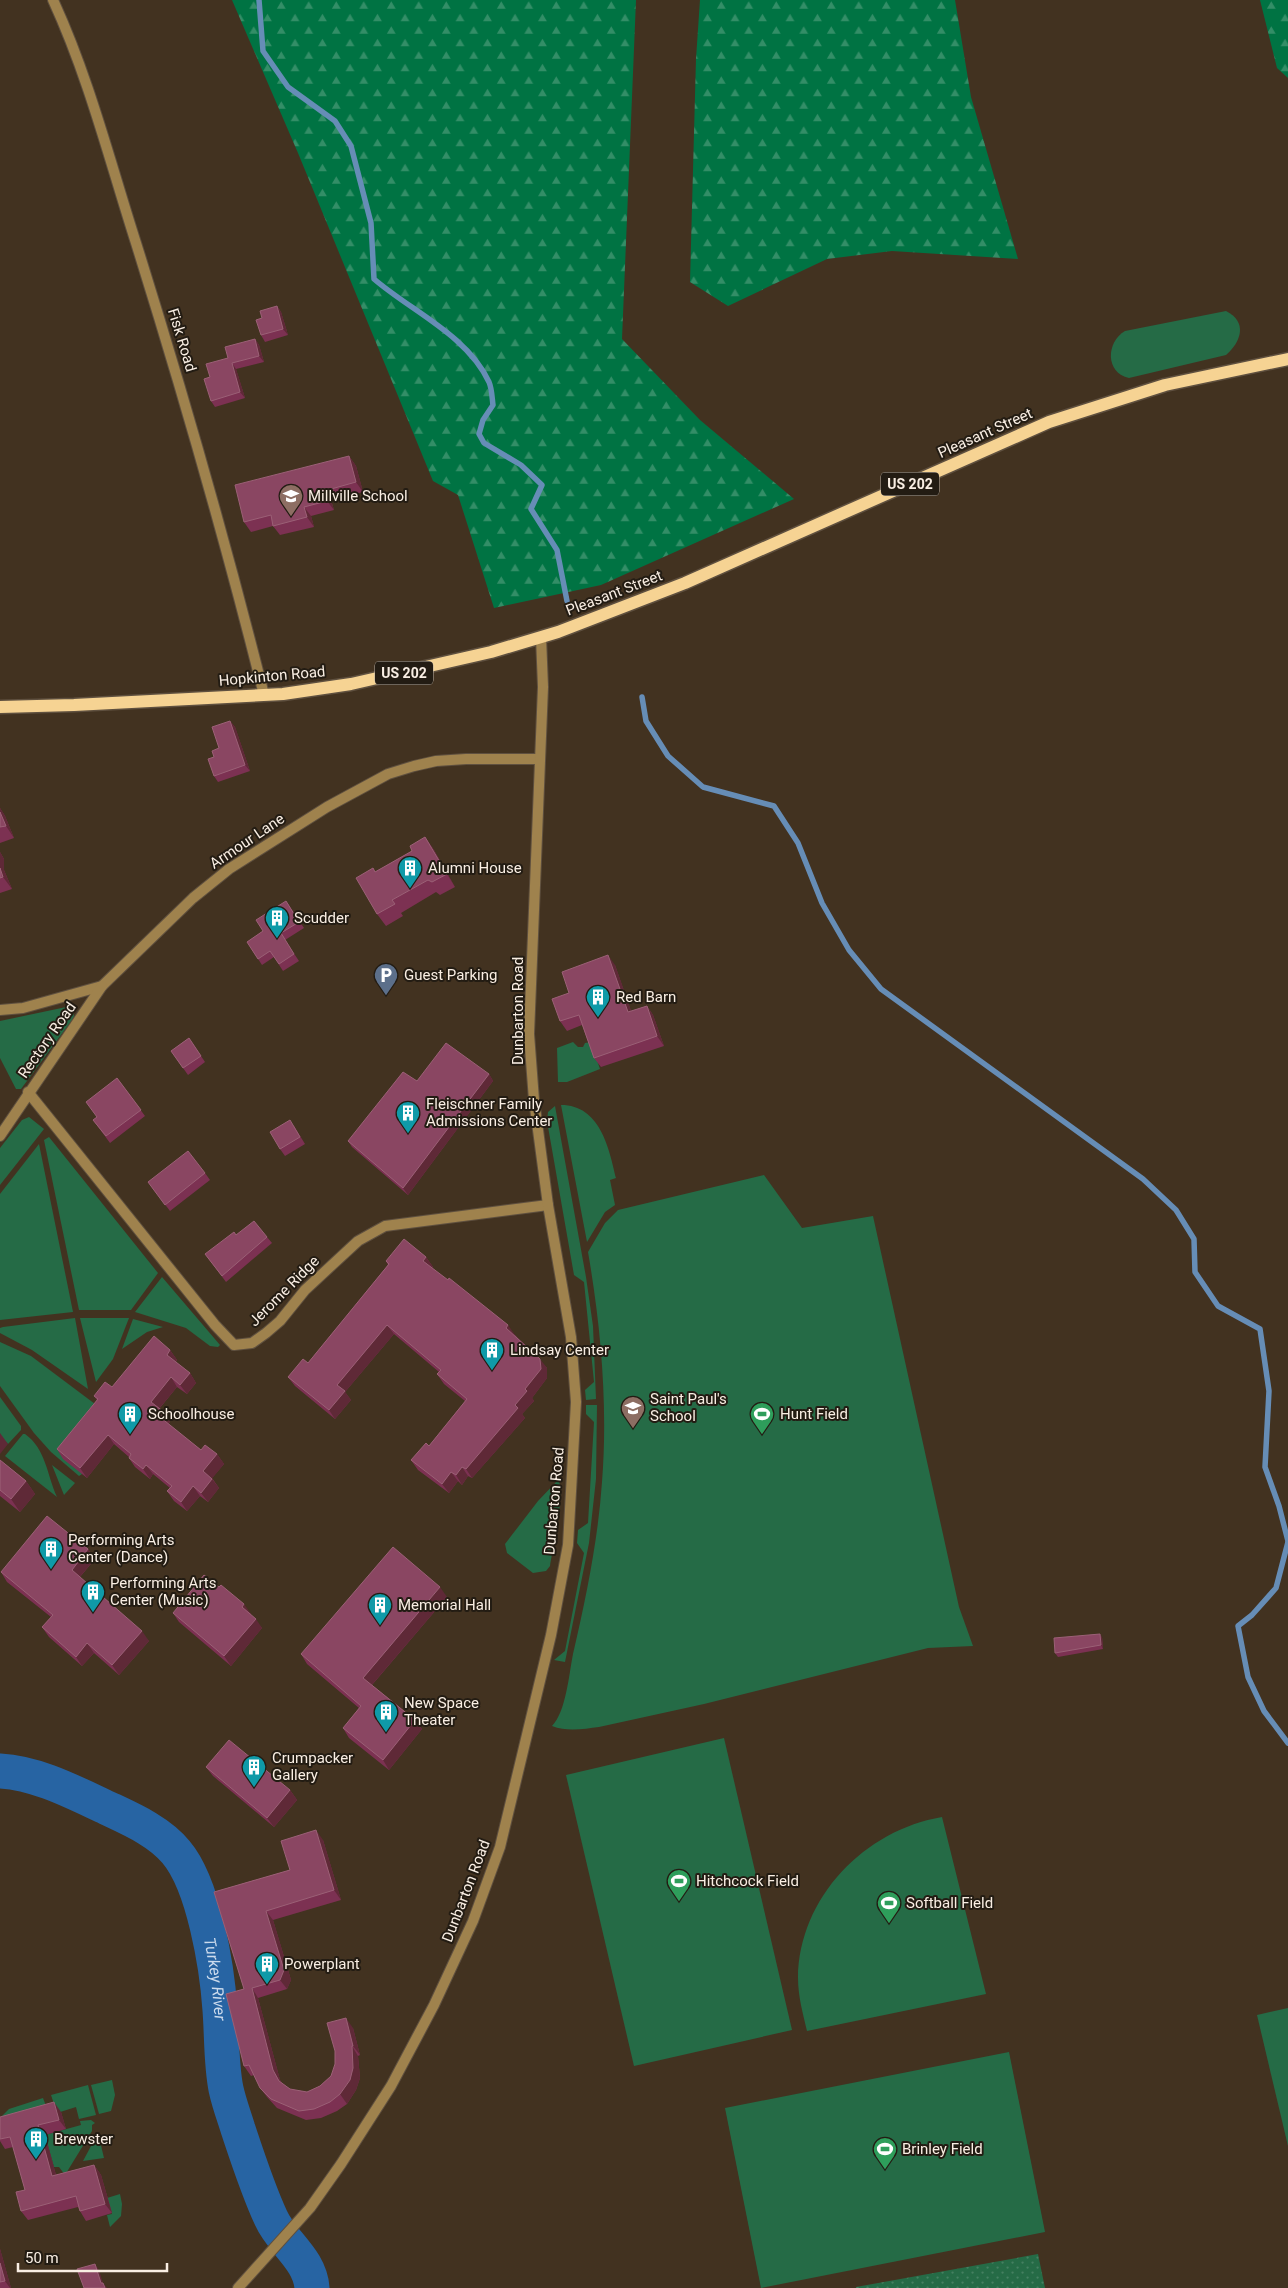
<svg xmlns="http://www.w3.org/2000/svg" width="1288" height="2288" viewBox="0 0 1288 2288" font-family="Roboto,sans-serif">
  <defs>
    <pattern id="forest-firs" width="22" height="20" patternUnits="userSpaceOnUse" patternTransform="scale(1.25)"><rect width="22" height="20" fill="#007343"/><path d="M5 1l3.5 6h-7zM16 11l3.5 6h-7z" fill="#338e67"/></pattern>
    <pattern id="park-dots" width="8" height="8" patternUnits="userSpaceOnUse" patternTransform="scale(1.25)"><rect width="8" height="8" fill="#256b46"/><path d="M2 2h.1M6 6h.1" fill="none" stroke="#458061" stroke-width="1.8" stroke-linecap="round"/></pattern>
  </defs>
  <rect width="100%" height="100%" fill="#423220"/>
  <!-- grass -->
  <g fill="#256b46">
    <path d="M1226,311C1248,322 1241,342 1226,355L1129,378C1105,373 1106,342 1125,331Z"/>
    <path d="M71,1006L74,1016L72,1020L21,1089H16L0,1058V1021Z"/>
    <path d="M573,1042L578,1047H583L585,1043L591,1042L600,1069L567,1082H558L557,1048Z"/>
    <path d="M561,1105C600,1105 609,1148 616,1178L610,1180L615,1205L605,1212L587,1242Z"/>
    <path d="M555,1106L586,1277L593,1326L596,1399L586,1400L585,1390L594,1382L584,1282L574,1275L547,1121L548,1112Z"/>
    <path d="M29,1117L44,1129L0,1185V1148L22,1120Z"/>
    <path d="M49,1137L158,1273L131,1310H79L44,1140Z"/>
    <path d="M39,1144L73,1312L0,1320V1194Z"/>
    <path d="M764,1175L802,1228L873,1216L959,1607L973,1646L928,1648L704,1704L599,1727C584,1729 567,1732 552,1726C566,1712 569,1674 573,1654C586,1598 598,1540 602,1482C608,1406 601,1327 588,1252L605,1223L618,1210Z"/>
    <path d="M162,1277L220,1345L218,1347L210,1346L186,1328L135,1312Z"/>
    <path d="M75,1318L88,1389L32,1350L0,1333V1328L3,1327Z"/>
    <path d="M80,1318H129L113,1359L96,1382Z"/>
    <path d="M133,1319L163,1327L147,1332L122,1349Z"/>
    <path d="M0,1342L31,1356L103,1410L82,1474L79,1476L51,1452L34,1433L0,1386Z"/>
    <path d="M0,1397L21,1426V1430L8,1444L0,1437Z"/>
    <path d="M586,1405H597L596,1479L589,1543L565,1662L554,1660L565,1651L584,1553L577,1543L578,1530L588,1523L594,1422L586,1414Z"/>
    <path d="M23,1434H25C46,1449 47,1475 57,1497L5,1456Z"/>
    <path d="M52,1465L75,1483L64,1495Z"/>
    <path d="M558,1480C566,1488 552,1552 550,1566L546,1571L533,1573L507,1553L505,1544L538,1501Z"/>
    <path d="M724,1738L792,2030L634,2066L566,1775Z"/>
    <path d="M942,1817L986,1994L807,2031C803,2014 798,1996 798,1978C799,1897 865,1830 942,1817Z"/>
    <path d="M1288,2008V2146L1257,2015Z"/>
    <path d="M1009,2052L1045,2232L761,2288L725,2108Z"/>
    <path d="M112,2080L115,2095L111,2111L99,2114L91,2085Z"/>
    <path d="M88,2085L96,2115L79,2119L76,2107L57,2113L51,2095Z"/>
    <path d="M43,2098L46,2106L0,2118L9,2109Z"/>
    <path d="M91,2120L95,2123L92,2125V2131L65,2175L59,2167H54L45,2135L81,2125L80,2121Z"/>
    <path d="M98,2133L104,2158L83,2161Z"/>
    <path d="M120,2194L122,2204L121,2216L110,2227L107,2215L112,2214L107,2198Z"/>
  </g>
  <!-- forest -->
  <g fill="url(#forest-firs)">
    <path d="M232,0H636L622,339L700,420L794,499L601,585L494,608L458,495L433,481L298,153Z"/>
    <path d="M700,0H955L971,97L1018,259L892,251L827,259L728,306L690,282L696,59Z"/>
    <path d="M1260,0H1288V78L1277,68Z"/>
  </g>
  <!-- park -->
  <path fill="url(#park-dots)" d="M1038,2254L1045,2288H856V2287Z"/>
  <g fill="none" stroke-linecap="round" stroke-linejoin="round">
    <!-- stream -->
    <g stroke="#668db6" stroke-width="5.5">
      <path d="M259,0L263,51L288,87L335,121L351,146L371,223L374,279C411,311 467,335 489,382C492,389 492,398 493,405L483,420L479,434L484,443L521,465L542,485L531,509L557,550L567,601"/>
      <path d="M642,697L646,721L668,756L703,787L774,806L798,843L822,903L849,950L881,989L1143,1179L1176,1210L1194,1239L1195,1272L1218,1306L1260,1329L1269,1391L1265,1467L1279,1506L1288,1541"/>
      <path d="M1288,1542L1276,1588L1252,1615L1238,1626L1248,1677L1264,1711L1288,1743"/>
    </g>
    <!-- river -->
    <path stroke="#2764a3" stroke-width="35" id="s1" d="M0,1771C36,1773 71,1791 103,1806C128,1818 158,1830 176,1852C204,1885 217,1967 220,2010C222,2036 221,2064 226,2089C229,2103 234,2116 238,2129C248,2159 258,2190 271,2218C282,2243 310,2259 312,2288"/>
    <!-- minor casing -->
    <g stroke="#5f503f" stroke-width="12">
      <g id="minor">
        <path d="M53,0C89,78 110,162 136,243C183,393 226,543 264,695"/>
        <path d="M0,1010L23,1008L102,986L193,898L229,869L327,807L388,774L414,766L436,761L466,759H540"/>
        <path d="M28,1092L215,1325L234,1345L252,1343L266,1333L280,1321L305,1290L358,1241L385,1226L548,1205"/>
        <path d="M0,1136L102,986"/>
        <path d="M238,2288L310,2208L341,2164L391,2086L434,2005L473,1921L500,1847L551,1635L568,1545L576,1402L571,1337L548,1205L534,1100L529,1034L543,687L541,637"/>
      </g>
    </g>
    <!-- primary casing -->
    <g stroke="#5f503f" stroke-width="15">
      <path id="primary" d="M0,707L74,705L283,694L351,684L491,652L558,632L685,583L1049,422L1165,385L1288,359"/>
    </g>
    <!-- minor -->
    <use href="#minor" stroke="#9f824d" stroke-width="10"/>
    <!-- primary -->
    <use href="#primary" stroke="#f6d393" stroke-width="12"/>
  </g>
  <!-- wall -->
  <g fill="#7c3152">
    <path d="M277,306L281,312L288,335L265,342L261,335L262,318Z"/>
    <path d="M255,339L259,345L264,362L236,369L245,398L215,407L211,401L210,377Z"/>
    <path d="M349,456L356,466L363,492L331,500L334,510L311,516L314,527L280,535L273,526L251,532L244,522Z"/>
    <path d="M230,721L235,727L250,771L218,782L214,776V757L219,748Z"/>
    <path d="M0,808L5,816L14,838L0,843Z"/>
    <path d="M425,837L434,850L455,887L440,895L436,892L401,913L403,916L386,926L377,914L373,868L375,872L412,851Z"/>
    <path d="M0,852L4,859V870L12,889L0,893Z"/>
    <path d="M286,901L304,928L285,940L299,961L283,971L274,957L262,965L247,942L263,931Z"/>
    <path d="M615,965L631,1011L647,1006L653,1015L664,1046L601,1067L594,1058L582,1025L567,1031L560,1021L569,993Z"/>
    <path d="M189,1038L205,1062L188,1075L171,1051Z"/>
    <path d="M489,1074L493,1081L408,1195L352,1147L348,1141L417,1081Z"/>
    <path d="M117,1078L145,1116L110,1143L93,1120L97,1117Z"/>
    <path d="M294,1126L305,1144L285,1156L280,1149Z"/>
    <path d="M205,1173L210,1180L170,1211L148,1182Z"/>
    <path d="M267,1237L272,1243L226,1282L205,1254Z"/>
    <path d="M426,1257L433,1267L432,1268L515,1335L547,1368V1378L532,1398L534,1401L522,1414L525,1418L472,1478L468,1476L462,1485L458,1481L449,1493L418,1470L411,1460L429,1446L465,1401L444,1384L437,1374L439,1372L394,1334L345,1392L351,1400L335,1419L295,1386L288,1377L308,1363L388,1265L386,1261Z"/>
    <path d="M170,1350L177,1360L176,1362L190,1373L196,1383L187,1394L177,1387L159,1409L164,1412L170,1422L168,1424L201,1450L217,1454L224,1464L212,1478L219,1488L208,1502L200,1496L187,1511L174,1501L167,1491L170,1488L153,1474L150,1479L135,1467L129,1458V1457L114,1444L87,1478L63,1459L57,1449L97,1400L94,1396L112,1387Z"/>
    <path d="M0,1460L26,1481L35,1494L20,1512L0,1496Z"/>
    <path d="M88,1549L95,1559L80,1577L149,1641L119,1675L94,1653L82,1666L49,1637L42,1627L51,1617L7,1582L1,1572Z"/>
    <path d="M219,1587L251,1614L250,1615L262,1628L231,1666L179,1622L173,1613Z"/>
    <path d="M447,1597L372,1685L415,1720L422,1729L389,1770L349,1738L343,1728L359,1708L307,1664L301,1654Z"/>
    <path d="M1102,1637L1103,1649L1058,1657L1055,1653Z"/>
    <path d="M206,1767L290,1790L297,1800L274,1827L213,1776Z"/>
    <path d="M323,1840L341,1900L273,1920L291,1980L287,1989L258,1998L280,2080L282,2083L290,2089L307,2092L320,2086L331,2076L353,2028L360,2055L358,2056L360,2078L356,2090L347,2104L337,2111L321,2118L306,2120L277,2108L267,2097L260,2088L254,2075L251,2076L244,2066V1989L214,1892L290,1870Z"/>
    <path d="M61,2112L66,2129L45,2135L56,2175L94,2165L101,2175L112,2213L86,2221L80,2211L78,2207L28,2220L21,2211L25,2190L13,2147L5,2149L0,2141V2139Z"/>
    <path d="M0,2249L11,2288H0Z"/>
  </g>
  <!-- shaded-wall -->
  <g fill="#5f2937">
    <path d="M277,306L281,312L288,335L283,329Z"/>
    <path d="M255,339L259,345L264,362L259,356Z"/>
    <path d="M232,363L236,369L245,398L240,392Z"/>
    <path d="M349,456L356,466L363,492L356,482Z"/>
    <path d="M324,491L331,500L334,510L327,501Z"/>
    <path d="M304,507L311,516L314,527L307,517Z"/>
    <path d="M230,721L235,727L250,771L245,765Z"/>
    <path d="M0,808L5,816L14,838L6,826L0,812Z"/>
    <path d="M425,837L434,850L455,887L447,874Z"/>
    <path d="M0,852L4,859V870L12,889L3,877L0,868Z"/>
    <path d="M608,955L615,965L635,1022L628,1012Z"/>
    <path d="M647,1006L653,1015L664,1046L657,1036Z"/>
    <path d="M489,1074L493,1081L408,1195L403,1188Z"/>
    <path d="M426,1257L433,1267L430,1270L423,1261Z"/>
    <path d="M387,1325L394,1334L345,1392L351,1400L335,1419L329,1410L337,1385Z"/>
    <path d="M508,1325L515,1335L513,1337L506,1328Z"/>
    <path d="M170,1350L177,1360L174,1364L167,1355Z"/>
    <path d="M540,1359L547,1368V1378L532,1398L534,1401L522,1414L525,1418L472,1478L466,1469L515,1405L525,1389Z"/>
    <path d="M190,1373L196,1383L187,1394L180,1385Z"/>
    <path d="M171,1377L177,1387L157,1411L151,1402Z"/>
    <path d="M164,1412L170,1422L167,1427L160,1417Z"/>
    <path d="M0,1433L8,1444L0,1454Z"/>
    <path d="M108,1435L114,1444L87,1478L80,1468Z"/>
    <path d="M217,1454L224,1464L210,1481L203,1471Z"/>
    <path d="M146,1465L153,1474L150,1479L143,1469Z"/>
    <path d="M462,1467L468,1476L462,1485L456,1475Z"/>
    <path d="M451,1472L458,1481L449,1493L442,1484Z"/>
    <path d="M212,1479L219,1488L208,1502L201,1493Z"/>
    <path d="M26,1481L35,1494L20,1512L11,1499Z"/>
    <path d="M193,1486L200,1496L187,1511L181,1502Z"/>
    <path d="M88,1549L95,1559L78,1579L72,1570Z"/>
    <path d="M440,1587L447,1597L370,1687L363,1678Z"/>
    <path d="M244,1604L251,1614L248,1617L242,1607Z"/>
    <path d="M256,1619L262,1628L231,1666L224,1656Z"/>
    <path d="M142,1631L149,1641L119,1675L112,1665Z"/>
    <path d="M1100,1634L1102,1637L1103,1649L1101,1645Z"/>
    <path d="M87,1643L94,1653L82,1666L76,1657Z"/>
    <path d="M415,1720L422,1729L389,1770L383,1760Z"/>
    <path d="M290,1790L297,1800L274,1827L267,1818Z"/>
    <path d="M316,1830L323,1840L341,1900L334,1890Z"/>
    <path d="M266,1911L273,1920L291,1980L287,1989L280,1980Z"/>
    <path d="M252,1988L258,1998L280,2080L285,2091L279,2081L273,2070Z"/>
    <path d="M346,2018L353,2028L360,2055L353,2046Z"/>
    <path d="M352,2046L358,2056L360,2078L356,2090L347,2104L340,2094Z"/>
    <path d="M54,2102L61,2112L66,2129L59,2120Z"/>
    <path d="M38,2125L45,2135L59,2186L52,2176Z"/>
    <path d="M94,2165L101,2175L112,2213L105,2204Z"/>
    <path d="M0,2249L11,2288H10L5,2281L0,2263Z"/>
    <path d="M95,2264L99,2270L103,2283L107,2288H104L101,2283Z"/>
  </g>
  <!-- building -->
  <g fill="#8a4662" stroke="#9b6076">
    <path d="M277,306L283,329L261,335L256,320L262,318L260,311Z"/>
    <path d="M255,339L259,356L232,363L240,392L211,401L204,379L210,377L206,364L228,358L225,347Z"/>
    <path d="M349,456L356,482L324,491L327,501L304,507L307,517L273,526L271,515L244,522L235,485Z"/>
    <path d="M230,721L245,765L214,776L208,759L214,757L212,751L219,748L212,727Z"/>
    <path d="M0,812L6,826L0,827Z"/>
    <path d="M425,837L447,874L432,882L428,880L392,900L395,904L377,914L356,878L373,868L375,872L412,851L410,846Z"/>
    <path d="M0,868L3,877L0,878Z"/>
    <path d="M286,901L299,922L281,933L294,954L279,964L270,951L258,959L247,942L263,931L256,920Z"/>
    <path d="M608,955L628,1012L647,1006L657,1036L594,1058L579,1015L560,1021L552,999L569,993L562,972Z"/>
    <path d="M189,1038L201,1056L183,1068L171,1051Z"/>
    <path d="M446,1043L489,1074L403,1188L348,1141L403,1072L417,1081Z"/>
    <path d="M117,1078L141,1110L106,1136L93,1120L97,1117L86,1102Z"/>
    <path d="M290,1120L300,1137L280,1149L270,1132Z"/>
    <path d="M188,1151L205,1173L165,1205L148,1182Z"/>
    <path d="M254,1221L267,1237L222,1276L205,1254L234,1232L236,1235Z"/>
    <path d="M404,1239L426,1257L423,1261L448,1280L449,1278L508,1325L506,1328L540,1359L541,1369L525,1389L527,1391L515,1405L518,1408L466,1469L462,1467L456,1475L451,1472L442,1484L411,1460L426,1443L429,1446L467,1399L437,1374L441,1370L387,1325L337,1385L345,1391L329,1410L288,1377L303,1359L308,1363L389,1264L386,1261Z"/>
    <path d="M154,1336L170,1350L167,1355L190,1373L180,1385L171,1377L151,1402L164,1412L160,1417L201,1450L205,1445L217,1454L203,1471L212,1479L201,1493L193,1486L181,1502L167,1491L172,1486L146,1465L143,1469L129,1458L131,1454L108,1435L80,1468L57,1449L98,1399L94,1396L105,1382L112,1387Z"/>
    <path d="M0,1460L26,1481L11,1499L0,1490Z"/>
    <path d="M47,1516L88,1549L72,1570L142,1631L112,1665L87,1643L76,1657L42,1627L53,1615L1,1572Z"/>
    <path d="M393,1547L440,1587L363,1678L415,1720L383,1760L343,1728L361,1706L301,1654Z"/>
    <path d="M204,1575L219,1587L221,1585L244,1604L242,1607L256,1619L224,1656L173,1613Z"/>
    <path d="M1100,1634L1101,1645L1055,1653L1054,1638Z"/>
    <path d="M229,1740L290,1790L267,1818L206,1767Z"/>
    <path d="M316,1830L334,1890L266,1911L284,1970L280,1980L252,1988L273,2070L279,2081L290,2089L307,2092L320,2086L331,2076L335,2064V2051L327,2023L346,2018L353,2046H352L353,2068L350,2080L340,2094L330,2102L314,2109L299,2111L271,2099L260,2088L249,2065L244,2066L226,1994L244,1989L214,1892L290,1870L281,1841Z"/>
    <path d="M54,2102L59,2120L38,2125L52,2176L94,2165L105,2204L80,2211L76,2196L21,2211L16,2192L25,2190L10,2137L0,2139V2117Z"/>
    <path d="M0,2263L5,2281L0,2282Z"/>
    <path d="M95,2264L101,2283H103L105,2288H84L77,2269Z"/>
  </g>
  <!-- icons -->
  <defs>
    <g id="school-pin" transform="scale(1.25)"><path d="M0 17L-7.5 6A9.5 9.5 0 1 1 7.5 6Z" fill="#8d6e63" stroke="#231c13"/><path d="M0-5L7-2L0 1L-7-2ZM-4 1L0 2.5L4 1V4Q0 6-4 4Z" fill="#fff"/></g>
    <g id="building-pin" transform="scale(1.25)"><path d="M0 17L-7.5 6A9.5 9.5 0 1 1 7.5 6Z" fill="#0f9aa8" stroke="#231c13"/><path d="M-4-6H4V6H1V3H-1V6H-4ZM-2.5-4.3h1.7v1.8h-1.7ZM.8-4.3h1.7v1.8H.8ZM-2.5-1h1.7V.8h-1.7ZM.8-1h1.7V.8H.8Z" fill="#fff"/></g>
    <g id="parking-pin" transform="scale(1.25)"><path d="M0 17L-7.5 6A9.5 9.5 0 1 1 7.5 6Z" fill="#5c6f8a" stroke="#231c13"/><path d="M-3.5-5.5H1a3.5 3.5 0 0 1 0 7H-1V5.5H-3.5ZM-1-3.4V-.6H.8a1.4 1.4 0 0 0 0-2.8Z" fill="#fff"/></g>
    <g id="stadium-pin" transform="scale(1.25)"><path d="M0 17L-7.5 6A9.5 9.5 0 1 1 7.5 6Z" fill="#2e9e5b" stroke="#231c13"/><path d="M0-5a6.5 5 0 1 0 0 10a6.5 5 0 1 0 0-10ZM-3.5-1.8h7v3.6h-7Z" fill="#fff"/></g>
  </defs>
  <g fill-rule="evenodd">
    <use href="#school-pin" x="291" y="496"/>
    <use href="#building-pin" x="410" y="868"/>
    <use href="#building-pin" x="277" y="918"/>
    <use href="#parking-pin" x="386" y="975"/>
    <use href="#building-pin" x="598" y="997"/>
    <use href="#building-pin" x="408" y="1113"/>
    <use href="#building-pin" x="492" y="1350"/>
    <use href="#school-pin" x="633" y="1408"/>
    <use href="#building-pin" x="130" y="1414"/>
    <use href="#stadium-pin" x="762" y="1414"/>
    <use href="#building-pin" x="51" y="1549"/>
    <use href="#building-pin" x="93" y="1592"/>
    <use href="#building-pin" x="380" y="1605"/>
    <use href="#building-pin" x="386" y="1712"/>
    <use href="#building-pin" x="254" y="1767"/>
    <use href="#stadium-pin" x="679" y="1881"/>
    <use href="#stadium-pin" x="889" y="1903"/>
    <use href="#building-pin" x="267" y="1964"/>
    <use href="#building-pin" x="36" y="2139"/>
    <use href="#stadium-pin" x="885" y="2149"/>
  </g>
  <g text-anchor="middle" stroke-width="4" stroke-linejoin="round" paint-order="stroke">
    <!-- shield labels -->
    <g fill="#231c13" stroke="#b9afa5" stroke-width="1">
      <rect x="881" y="472.5" width="58" height="23" rx="4"/>
      <rect x="375" y="661.5" width="58" height="23" rx="4"/>
    </g>
    <g font-size="14" font-weight="bold" fill="#f9eee3">
      <text x="910" y="489">US 202</text>
      <text x="404" y="678">US 202</text>
    </g>
    <!-- street labels -->
    <g font-size="15" fill="#f9eee3" stroke="#231c13">
      <text transform="translate(182 340) rotate(73)" y="5">Fisk Road</text>
      <text transform="translate(985 433) rotate(-24)" y="5">Pleasant Street</text>
      <text transform="translate(614 593) rotate(-21)" y="5">Pleasant Street</text>
      <text transform="translate(272 676) rotate(-5)" y="5">Hopkinton Road</text>
      <text transform="translate(247 841) rotate(-34)" y="5">Armour Lane</text>
      <text transform="translate(518 1011) rotate(-90)" y="5">Dunbarton Road</text>
      <text transform="translate(47 1040) rotate(-55)" y="5">Rectory Road</text>
      <text transform="translate(284 1291) rotate(-45)" y="5">Jerome Ridge</text>
      <text transform="translate(554 1501) rotate(-85)" y="5">Dunbarton Road</text>
      <text transform="translate(466 1891) rotate(-69)" y="5">Dunbarton Road</text>
    </g>
    <!-- poi labels -->
    <g font-size="15" fill="#f9eee3" stroke="#231c13" text-anchor="start">
      <text x="308" y="501">Millville School</text>
      <text x="428" y="873">Alumni House</text>
      <text x="294" y="923">Scudder</text>
      <text x="404" y="980">Guest Parking</text>
      <text x="616" y="1002">Red Barn</text>
      <text x="426" y="1109">Fleischner Family<tspan x="426" dy="17">Admissions Center</tspan></text>
      <text x="510" y="1355">Lindsay Center</text>
      <text x="650" y="1404">Saint Paul's<tspan x="650" dy="17">School</tspan></text>
      <text x="148" y="1419">Schoolhouse</text>
      <text x="780" y="1419">Hunt Field</text>
      <text x="68" y="1545">Performing Arts<tspan x="68" dy="17">Center (Dance)</tspan></text>
      <text x="110" y="1588">Performing Arts<tspan x="110" dy="17">Center (Music)</tspan></text>
      <text x="398" y="1610">Memorial Hall</text>
      <text x="404" y="1708">New Space<tspan x="404" dy="17">Theater</tspan></text>
      <text x="272" y="1763">Crumpacker<tspan x="272" dy="17">Gallery</tspan></text>
      <text x="696" y="1886">Hitchcock Field</text>
      <text x="906" y="1908">Softball Field</text>
      <text x="284" y="1969">Powerplant</text>
      <text x="54" y="2144">Brewster</text>
      <text x="902" y="2154">Brinley Field</text>
    </g>
    <!-- water labels -->
    <g font-size="16" font-style="italic" fill="#ccdbed" stroke="#231c13">
      <text dy="6" stroke="none"><textPath href="#s1" startOffset="331">Turkey River</textPath></text>
    </g>
  </g>
  <!-- scale -->
  <path d="M18 2263v8h149v-8" fill="none" stroke="#f9eee3" stroke-width="2.5"/>
  <text x="25" y="2263" font-size="15" fill="#f9eee3" stroke="#231c13" stroke-width="4" paint-order="stroke">50 m</text>
</svg>
